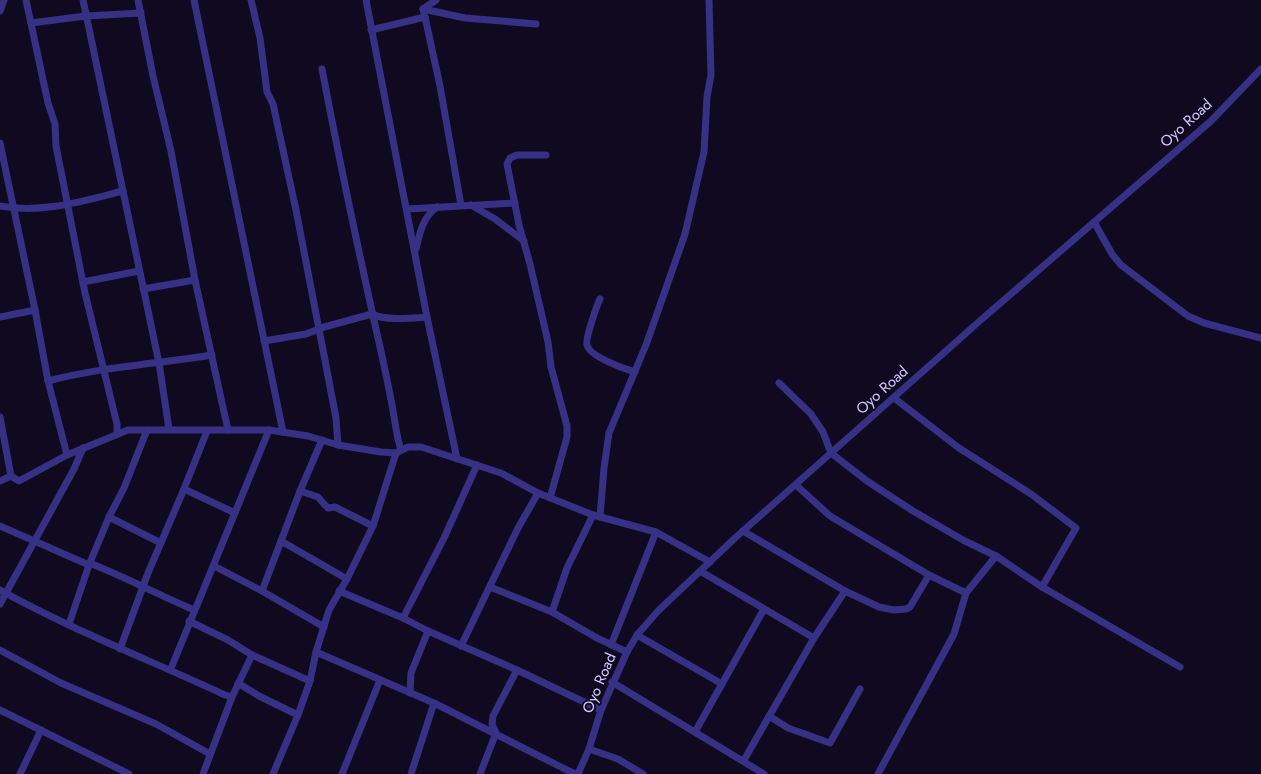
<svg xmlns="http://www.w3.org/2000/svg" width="1261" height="774" viewBox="0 0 1261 774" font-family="Jost,sans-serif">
  <rect width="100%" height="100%" fill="#0f0a20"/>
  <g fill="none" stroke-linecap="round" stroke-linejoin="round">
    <!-- minor -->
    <g stroke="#383084" stroke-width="7">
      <path d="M26,0L48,103L55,124L56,146L85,293L117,424V434"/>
      <path d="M83,0L159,363L169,429"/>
      <path d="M138,0L153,76L171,151L195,280L228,430"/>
      <path d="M194,0L283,432"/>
      <path d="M251,0L260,38L267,92L273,104L296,210L328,376L336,418L338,445"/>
      <path d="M366,0L427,317L457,459"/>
      <path d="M423,9L436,0"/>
      <path d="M0,11L4,0"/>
      <path d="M425,17L440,86L461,205"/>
      <path d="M31,23L86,16L141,13"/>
      <path d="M371,30L425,17L423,9L465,18L536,24"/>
      <path d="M322,69C339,159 358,249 378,338C383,360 388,383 392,405C395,420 396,435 401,450"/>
      <path d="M0,143L35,310L48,381L67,455"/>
      <path d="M546,155H517L510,158L507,164L519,225L530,264L548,342L551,367L567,426V437L550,498"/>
      <path d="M471,205L495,219L524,241"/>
      <path d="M0,206C41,214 83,201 123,191"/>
      <path d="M407,209L515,203"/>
      <path d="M1094,222L1112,254L1121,265L1188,316L1204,323L1261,338"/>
      <path d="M416,249C420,233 422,218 437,207"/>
      <path d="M83,282L139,271"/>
      <path d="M143,289L195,280"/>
      <path d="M600,299C597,305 585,339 587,345C590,357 623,368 635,372"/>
      <path d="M0,317L35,310"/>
      <path d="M264,341L306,334L324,327L372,314C386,321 412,318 427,317"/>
      <path d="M48,381C102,367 156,364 212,355"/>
      <path d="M779,383L811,414L823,432L831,453L867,481L913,511L963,540L996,556L1042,587L1180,667"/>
      <path d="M894,398L959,448L1031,494L1076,528L1042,587"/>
      <path d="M0,417L11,476"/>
      <path d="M0,481L11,476L19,481L67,455L128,430H269L308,436L338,445L381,452L396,453L408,447H421L501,473L538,493L593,515L656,532L710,562"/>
      <path d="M796,485L830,516L929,575L966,593"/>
      <path d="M184,489L235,513"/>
      <path d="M300,491L318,497L324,504L328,508L335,507L373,526"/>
      <path d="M109,517L161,543"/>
      <path d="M600,517L604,468L609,433L646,345L685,234L704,152L707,97L711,75L709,0"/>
      <path d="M0,526L89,565L92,564C127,578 159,595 194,610"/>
      <path d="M743,531L845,591L879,607L894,610L906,609L910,607L929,575"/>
      <path d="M281,541L347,579"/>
      <path d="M214,566L262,591L324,627"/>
      <path d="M700,571L814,638"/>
      <path d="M490,587L552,612L597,638L627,652"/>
      <path d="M0,590C72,630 150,660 225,695L232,697"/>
      <path d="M262,591L300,491L322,440"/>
      <path d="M339,591L403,618L428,631L517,670L601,710"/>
      <path d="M0,604L74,469L83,448"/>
      <path d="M552,612L567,568L593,515"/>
      <path d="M403,618L444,538L477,465"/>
      <path d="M189,621L228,640L252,655L310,681"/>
      <path d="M69,624L89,565L109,517L124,488L147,430"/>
      <path d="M637,635L722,684"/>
      <path d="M611,645L656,532"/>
      <path d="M461,646L518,528L538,493"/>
      <path d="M120,649L148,573L184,489L207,431"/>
      <path d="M0,650L61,683L156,724L210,754"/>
      <path d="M316,652L434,703L575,774"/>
      <path d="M172,666L269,430"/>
      <path d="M612,682L764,774"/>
      <path d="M238,683L259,696L298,715"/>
      <path d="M410,693L411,673L428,631"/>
      <path d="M0,710L129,774"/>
      <path d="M769,716L788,728L830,743L860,689"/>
      <path d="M695,732L764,609"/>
      <path d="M589,749L618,759L643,774"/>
      <path d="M744,760L814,638L845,591"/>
      <path d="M20,774L41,730"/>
      <path d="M203,774L232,697L252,655"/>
      <path d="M273,774L298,715L310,681L316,652L329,610L347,579L373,526L396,453"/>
      <path d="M342,774L380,680"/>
      <path d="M411,774L434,703"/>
      <path d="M480,774L496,733L492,724L493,716L517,670"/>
      <path d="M578,774L589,749L601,710L627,652L637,635L658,611L735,538L982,319L1211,121L1261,69"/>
      <path d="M878,774L954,634L966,593L996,556"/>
    </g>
  </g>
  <g text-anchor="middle" stroke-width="4" stroke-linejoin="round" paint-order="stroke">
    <!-- street labels -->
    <g font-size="15" fill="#d2c9ff" stroke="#0f0a20">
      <text transform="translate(1186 123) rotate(-42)" y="5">Oyo Road</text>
      <text transform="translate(882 390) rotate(-42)" y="5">Oyo Road</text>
      <text transform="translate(599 683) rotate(-67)" y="5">Oyo Road</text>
    </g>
  </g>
</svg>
